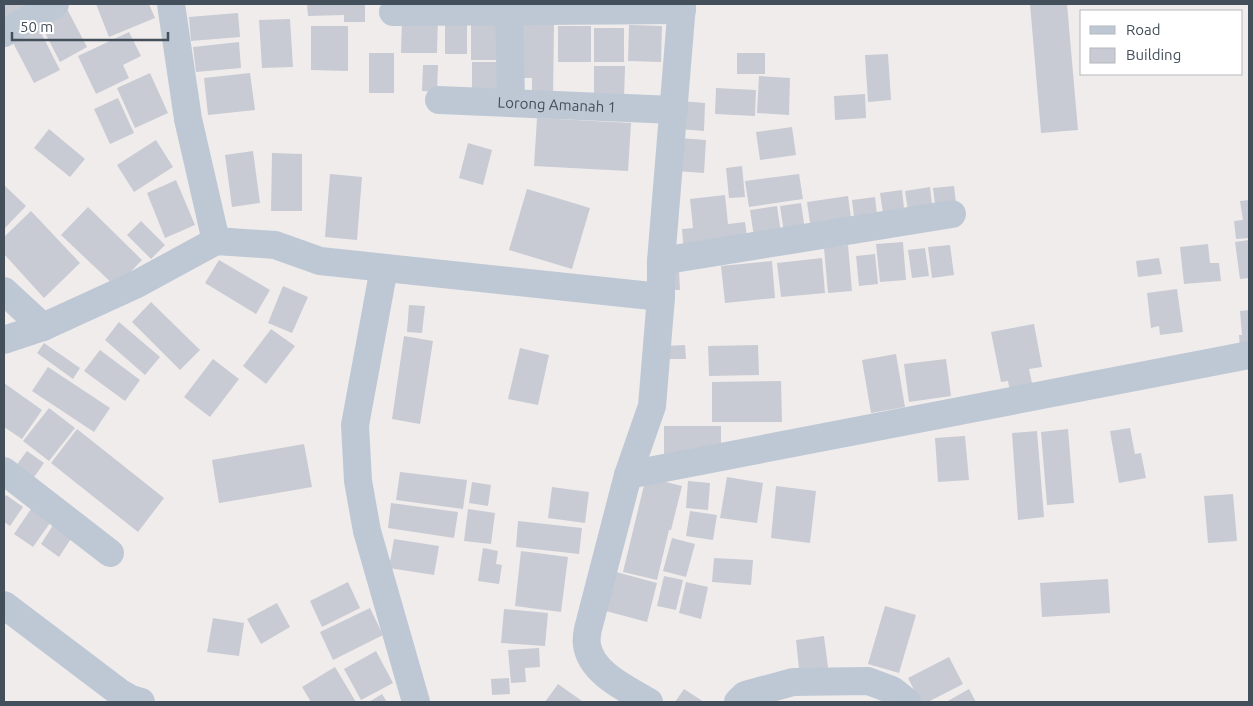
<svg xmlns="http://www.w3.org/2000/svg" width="1253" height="706" viewBox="0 0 1253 706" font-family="Ubuntu,sans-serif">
  <rect width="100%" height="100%" fill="#f0ecec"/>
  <!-- building -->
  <g fill="#c8cbd3">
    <path d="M4,4H29L5,19L4,16Z"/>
    <path d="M96,4H149L155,18L109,37Z"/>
    <path d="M307,4H365V22H344V15L308,16Z"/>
    <path d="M1030,4H1067L1078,130L1041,133Z"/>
    <path d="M67,9L87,47L60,62L40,23Z"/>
    <path d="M238,13L240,37L191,41L189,17Z"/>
    <path d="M402,18L438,19L437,53H401Z"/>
    <path d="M290,19L293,67L262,68L259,20Z"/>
    <rect x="445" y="21" width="22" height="33"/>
    <path d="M36,23L60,70L34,83L10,37Z"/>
    <path d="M471,23L503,24V60H471Z"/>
    <path d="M522,23L554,24L553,98L532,97V78H522Z"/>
    <path d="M629,25L662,26L661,62L628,61Z"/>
    <path d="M311,26H348V71L311,70Z"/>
    <rect x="558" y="26" width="33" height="36"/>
    <rect x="594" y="28" width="30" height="34"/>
    <path d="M129,32L141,56L123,65L129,78L96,94L78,56Z"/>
    <path d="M239,42L241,68L196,72L193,47Z"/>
    <rect x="369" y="53" width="25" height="40"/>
    <rect x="737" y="53" width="28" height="21"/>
    <path d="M888,54L891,100L868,102L865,55Z"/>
    <path d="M472,62H505V100L472,99Z"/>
    <path d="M423,65H438L437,92L422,91Z"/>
    <path d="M594,66H625L624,100H594Z"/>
    <path d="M150,73L168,113L135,128L117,88Z"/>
    <path d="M250,73L255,110L208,115L204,78Z"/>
    <path d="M759,76L790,78L789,115L757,113Z"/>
    <path d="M716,88L756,90L755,116L715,114Z"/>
    <path d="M865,94L866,118L835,120L834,96Z"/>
    <path d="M118,98L134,133L110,144L94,109Z"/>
    <path d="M680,101L705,103L704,131L679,129Z"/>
    <path d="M537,118L631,123L628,171L534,166Z"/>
    <path d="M792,127L796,155L760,160L756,132Z"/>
    <path d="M49,129L85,159L70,177L34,148Z"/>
    <path d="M679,138L706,140L704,173L676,171Z"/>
    <path d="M156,140L173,167L134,192L117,165Z"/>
    <path d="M468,143L492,150L483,185L459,178Z"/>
    <path d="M253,151L260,203L232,207L225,155Z"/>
    <path d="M272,153L302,154V211H271Z"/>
    <path d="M742,166L745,197L729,198L726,168Z"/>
    <path d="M330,174L362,177L357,240L325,237Z"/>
    <path d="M799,174L803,199L749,207L745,181Z"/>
    <path d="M176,180L195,225L165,238L147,193Z"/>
    <path d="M4,185L26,206L4,229Z"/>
    <path d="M954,186L957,211L936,213L933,188Z"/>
    <path d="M930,187L933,213L909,217L905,191Z"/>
    <path d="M527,189L590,208L572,269L509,250Z"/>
    <path d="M902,190L905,217L884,220L880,193Z"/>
    <path d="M725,195L728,224L745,222L748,245L684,253L682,229L693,228L690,199Z"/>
    <path d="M848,196L852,225L811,230L807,202Z"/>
    <path d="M875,197L878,224L855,226L852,200Z"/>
    <path d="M1249,200V238L1236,239L1234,221L1243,220L1240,201Z"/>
    <path d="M801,203L805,230L784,233L780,206Z"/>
    <path d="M777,206L781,233L754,237L750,210Z"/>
    <path d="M88,207L142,260L116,287L61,235Z"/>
    <path d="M31,211L80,263L44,298L4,254V237Z"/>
    <path d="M141,221L165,245L151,259L127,235Z"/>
    <path d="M1249,240V278L1240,279L1235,242Z"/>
    <path d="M903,242L906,280L880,282L876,244Z"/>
    <path d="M1208,244L1210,263H1219L1221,281L1184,284L1180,247Z"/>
    <path d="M848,245L852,291L828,293L824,248Z"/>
    <path d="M950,245L954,275L932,278L928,247Z"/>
    <path d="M925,248L929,276L912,278L908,250Z"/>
    <path d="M875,254L878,284L859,286L856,256Z"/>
    <path d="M822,258L825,293L781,297L777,263Z"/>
    <path d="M1159,258L1162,274L1138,277L1136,261Z"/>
    <path d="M219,260L270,290L256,314L205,283Z"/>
    <path d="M772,261L775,298L725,303L721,266Z"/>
    <path d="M679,271L680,290H669L668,272Z"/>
    <path d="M283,286L308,297L292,333L268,323Z"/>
    <path d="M1177,289L1183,332L1160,335L1159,326L1151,328L1147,293Z"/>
    <path d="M151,302L200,350L180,370L132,322Z"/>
    <path d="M409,305L425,306L422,333L407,332Z"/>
    <path d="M1249,310V348L1240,349L1239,335H1242L1240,311Z"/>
    <path d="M119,322L160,357L145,375L105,340Z"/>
    <path d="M1034,324L1042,367L1029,369L1033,388L1010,392L1008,381L1001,382L991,332Z"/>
    <path d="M271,329L295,346L266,384L243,366Z"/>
    <path d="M404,336L433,341L420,424L392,419Z"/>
    <path d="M44,343L80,368L73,379L37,353Z"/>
    <path d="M685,345L686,359H666L665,346Z"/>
    <path d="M758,345L759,375L709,376L708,346Z"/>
    <path d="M520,348L549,355L538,405L508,399Z"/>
    <path d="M100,350L140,380L125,401L84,371Z"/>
    <path d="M896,354L905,407L871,413L862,360Z"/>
    <path d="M213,359L239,379L210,417L184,397Z"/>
    <path d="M946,359L951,396L909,402L904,364Z"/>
    <path d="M48,367L110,408L94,432L32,391Z"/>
    <path d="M781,381L782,422H712V382Z"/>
    <path d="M4,383L42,410L22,439L4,427Z"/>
    <path d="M49,408L75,428L49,461L23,441Z"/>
    <rect x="664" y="426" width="57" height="28"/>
    <path d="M1130,428L1135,454L1141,453L1146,478L1119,483L1110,431Z"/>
    <path d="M77,429L164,498L138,532L51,463Z"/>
    <path d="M1068,429L1074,503L1047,505L1041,432Z"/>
    <path d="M1037,431L1044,517L1018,520L1012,433Z"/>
    <path d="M965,436L969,480L938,482L935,438Z"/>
    <path d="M304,444L312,487L219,503L212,460Z"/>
    <path d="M27,451L44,463L32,480L15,467Z"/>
    <path d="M400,472L467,480L463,509L396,500Z"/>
    <path d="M646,477L682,486L671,530H669L657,580L623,572Z"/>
    <path d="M727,477L763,483L757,523L720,518Z"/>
    <path d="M688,481L710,483L708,510L686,508Z"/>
    <path d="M472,482L491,485L488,506L469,503Z"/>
    <path d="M776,486L816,491L810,543L771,538Z"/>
    <path d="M552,487L589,492L585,523L548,518Z"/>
    <path d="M1233,494L1237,541L1208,543L1204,496Z"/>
    <path d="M6,495L23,507L10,526L4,522V498Z"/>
    <path d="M391,503L458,512L454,538L388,528Z"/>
    <path d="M31,509L50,523L33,547L14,534Z"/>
    <path d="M468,509L495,513L491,544L464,541Z"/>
    <path d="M690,511L717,515L713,540L686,536Z"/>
    <path d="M518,521L582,528L579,554L516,547Z"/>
    <path d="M55,522L74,534L59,557L41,544Z"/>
    <path d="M672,538L695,544L686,577L663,571Z"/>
    <path d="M394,539L439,546L434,575L389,568Z"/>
    <path d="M483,548L498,551L496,564L502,565L499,584L478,581Z"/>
    <path d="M521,551L568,557L561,612L515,606Z"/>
    <path d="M714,558L753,560L751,585L712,582Z"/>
    <path d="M616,572L657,583L647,622L606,611Z"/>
    <path d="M664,576L683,580L676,610L657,606Z"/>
    <path d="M1108,579L1110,613L1042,617L1040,583Z"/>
    <path d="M348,582L360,608L322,627L310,601Z"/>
    <path d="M686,582L708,587L701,619L679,613Z"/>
    <path d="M277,603L290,627L261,644L247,619Z"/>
    <path d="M885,606L916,615L899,673L868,664Z"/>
    <path d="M370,608L383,635L333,660L320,632Z"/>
    <path d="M504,609L548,613L545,646L501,643Z"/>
    <path d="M213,618L244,623L239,656L207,652Z"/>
    <path d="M824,636L829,675L800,678L796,640Z"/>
    <path d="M539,648L540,667L525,668L526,682L511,683L508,650Z"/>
    <path d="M376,651L393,683L361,700L344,669Z"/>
    <path d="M949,657L963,684L928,702H920L908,678Z"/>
    <path d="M335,667L356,702H311L302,687Z"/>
    <path d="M509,678L510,694L492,695L491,679Z"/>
    <path d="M558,684L582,701L581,702H545Z"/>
    <path d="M684,689L704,702H675Z"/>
    <path d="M969,689L976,702H946Z"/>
    <path d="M382,694L387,702H369Z"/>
  </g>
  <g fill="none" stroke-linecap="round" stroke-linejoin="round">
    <!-- minor -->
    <g stroke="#bec8d4" stroke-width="28">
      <path d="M171,4L188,119L216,241"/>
      <path d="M509,4L511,103"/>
      <path d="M393,12L682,10"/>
      <path d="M4,33L55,4"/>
      <path id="s1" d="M439,100L674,110"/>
      <path d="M661,261L952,214"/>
      <path d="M384,268L355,425L358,481L367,531L416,702"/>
      <path d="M4,291L43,327"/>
      <path d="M4,340L43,327L137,284L216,241L275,245L320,261L661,297"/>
      <path d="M4,471L110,553"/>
      <path d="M628,475L1249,355"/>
      <path d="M4,605L119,692L131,699L141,702"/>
      <path d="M649,702C627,689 591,673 587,645C586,640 587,634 588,629L628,475L652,406L661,297V261L682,4"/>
      <path d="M738,702L745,695L793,682L868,681L892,690L907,702"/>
    </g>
  </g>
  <g text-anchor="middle" stroke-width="4" stroke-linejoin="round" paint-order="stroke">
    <!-- street labels -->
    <g font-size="15" fill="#434f5b" stroke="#fff">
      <text dy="5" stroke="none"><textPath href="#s1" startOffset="118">Lorong Amanah 1</textPath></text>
    </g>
  </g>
  <!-- border -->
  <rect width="1253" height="706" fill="none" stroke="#434f5b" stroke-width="10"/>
  <!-- legend -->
  <rect x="1080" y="10" width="162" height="65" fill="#ffffff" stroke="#b4b9bd"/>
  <rect x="1090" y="26" width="25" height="8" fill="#bec8d4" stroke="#b4b9bd"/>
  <text x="1126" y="35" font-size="15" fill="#434f5b">Road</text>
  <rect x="1090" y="48" width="25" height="15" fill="#c8cbd3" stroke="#b4b9bd"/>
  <text x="1126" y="60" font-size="15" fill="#434f5b">Building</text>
  <!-- scale -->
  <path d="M12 32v8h156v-8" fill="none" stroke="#434f5b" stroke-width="2.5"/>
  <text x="20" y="32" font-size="15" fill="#434f5b" stroke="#ffffff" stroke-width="4" paint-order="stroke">50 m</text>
</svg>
